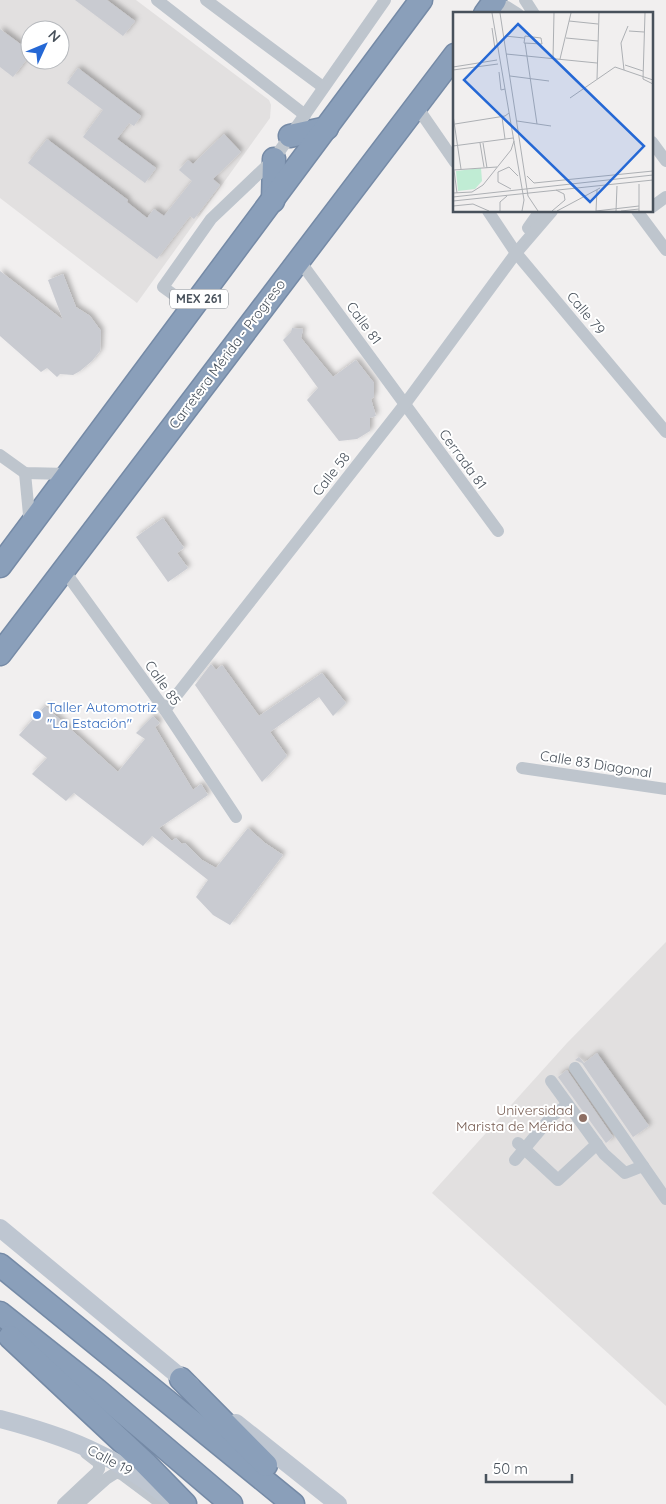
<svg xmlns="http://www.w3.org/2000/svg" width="666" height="1504" viewBox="0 0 666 1504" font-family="Quicksand,sans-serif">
  <defs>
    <filter id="shadow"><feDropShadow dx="3" dy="-3" stdDeviation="2.5" flood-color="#0004"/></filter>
  </defs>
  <rect width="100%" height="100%" fill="#f1efef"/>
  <!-- education -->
  <g fill="#e2e0e0" fill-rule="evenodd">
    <path d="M0,0H136L269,100L271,105L270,118L137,303L0,198ZM30,30H60V60H30Z"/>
    <path d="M666,942V1406L432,1193L567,1043Z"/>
  </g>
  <!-- building -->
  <g fill="#c9cbd1" filter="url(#shadow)">
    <path d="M75,0H107L135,21L123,36Z"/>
    <path d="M0,29L30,51V55L13,77L0,67Z"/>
    <path d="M78,68L141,116L134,126L129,123L117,139L156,168L145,183L83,137L103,110L67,83Z"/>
    <path d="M224,134L241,152L213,179L220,185L194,219L190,216L157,259L28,163L47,139L128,200L127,202L147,218L154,209L164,216L192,181L179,170L188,160L193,164Z"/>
    <path d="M0,271L63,320L48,280L63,274L76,307L90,316L101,331L100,351L92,361L80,371L73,375L60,374L57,377L47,368L41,372L0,336Z"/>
    <path d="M292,328L303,329L301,338L333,377L356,360L374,383V397L371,399L376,416L370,418V431L357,439L339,441L307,400L318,388L283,340L291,332Z"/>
    <path d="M163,518L184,548L177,553L188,568L168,582L136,537Z"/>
    <path d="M211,664L216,670L222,665L259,716L322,673L346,703L333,716L319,697L270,732L287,756L262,782L195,685Z"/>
    <path d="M45,706L118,772L145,739L136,733L153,716L160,723L155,727L193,790L201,784L208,795L159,828L172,841L176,838L182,844L185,843L202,860L216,868L248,828L265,843L283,855L230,925L213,915L196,897L208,880L152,836L143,846L74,793L66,801L32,774L47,758L19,735Z"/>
    <path d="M597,1053L649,1126L633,1137L582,1063L575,1060L579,1057L584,1063Z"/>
    <path d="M567,1070L613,1137L606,1143L558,1077Z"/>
  </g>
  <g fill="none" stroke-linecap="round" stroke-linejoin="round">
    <!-- highway casing -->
    <g stroke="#758aa6" stroke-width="25">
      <g id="highway">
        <path d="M485,14L495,0"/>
        <path d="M290,136L327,128"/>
        <path d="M273,201L274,159"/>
        <path d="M0,566L421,0"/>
        <path d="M0,654L455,55"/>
        <path d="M0,1265L293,1504"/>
        <path d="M0,1313L97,1390L231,1504"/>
        <path d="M10,1337L145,1463L185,1504"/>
        <path d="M181,1379L266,1465"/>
      </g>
    </g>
    <!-- street -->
    <g stroke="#bec5cd" stroke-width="12">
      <path d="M157,0L305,115"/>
      <path d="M206,0L323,87"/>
      <path d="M525,0L534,14"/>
      <path d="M493,3L507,7L518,14"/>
      <path d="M417,107L455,162"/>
      <path d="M652,142L666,161"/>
      <path d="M652,207L666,197"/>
      <path d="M488,211L516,253L666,432"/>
      <path d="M637,211L666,250"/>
      <path d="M528,228L540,211"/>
      <path d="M299,260L498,531"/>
      <path d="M192,308L163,287L211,219L274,159L385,0"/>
      <path d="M0,455L25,473L68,474"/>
      <path d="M25,473L30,525"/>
      <path d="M63,569L165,710L236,817"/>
      <path d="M165,710L405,404L516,253L552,211"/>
      <path d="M522,768L666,789"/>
      <path d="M575,1068L666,1199"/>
      <path d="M551,1081L604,1154L625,1173L643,1166"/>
      <path d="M518,1143L558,1180L597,1144"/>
      <path d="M515,1160L552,1116L567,1105"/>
      <path d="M63,1504L97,1472L99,1469V1463L86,1453"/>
      <path d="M78,1504L106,1479L117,1472L123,1475L162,1504"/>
    </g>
    <!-- secondary -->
    <g stroke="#bec6d1" stroke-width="18">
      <path d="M0,1228L191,1386"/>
      <path d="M0,1419C65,1436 115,1455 168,1497"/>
      <path d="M236,1423L338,1504"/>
    </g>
    <!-- highway -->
    <use href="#highway" stroke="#8a9fba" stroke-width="22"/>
  </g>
  <!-- markers -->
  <circle fill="#3f7fe0" stroke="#fff" stroke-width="2" cx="37" cy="715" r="5"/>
  <circle fill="#8d6e63" stroke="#fff" stroke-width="2" cx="583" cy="1118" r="5"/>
  <g text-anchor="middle" stroke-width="4" stroke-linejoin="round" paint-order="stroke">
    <!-- shield labels -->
    <rect fill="#fff" stroke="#7f858c" stroke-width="1" x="170" y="289.5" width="58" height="19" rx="4"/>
    <g font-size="12" font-weight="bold" fill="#48515b">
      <text x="199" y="303">MEX 261</text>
    </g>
    <!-- street labels -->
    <g font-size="14" fill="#48515b" stroke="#fff">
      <text transform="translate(586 313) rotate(50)" y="5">Calle 79</text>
      <text transform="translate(364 323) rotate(54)" y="5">Calle 81</text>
      <text transform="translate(227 354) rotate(-53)" y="5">Carretera Mérida - Progreso</text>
      <text transform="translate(463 459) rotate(54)" y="5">Cerrada 81</text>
      <text transform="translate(331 474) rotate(-52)" y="5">Calle 58</text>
      <text transform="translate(163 683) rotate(55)" y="5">Calle 85</text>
      <text transform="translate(596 764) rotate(9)" y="5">Calle 83 Diagonal</text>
      <text transform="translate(110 1460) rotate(28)" y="5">Calle 19</text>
    </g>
    <!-- shop labels -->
    <g font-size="14" fill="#366cbe" stroke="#fff" text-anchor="start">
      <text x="47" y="712">Taller Automotriz<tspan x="47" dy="16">"La Estación"</tspan></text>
    </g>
    <!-- education labels -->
    <g font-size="14" fill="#785e54" stroke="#fff" text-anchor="end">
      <text x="573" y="1115">Universidad<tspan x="573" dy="16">Marista de Mérida</tspan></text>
    </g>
  </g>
  <!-- overview -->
  <g transform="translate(453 12)">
    <rect width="200" height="200" fill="#f1efef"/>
    <path d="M28,156L29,169L22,177L5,179L3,159Z" fill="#c0ecd4"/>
    <path fill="none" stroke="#adb0b4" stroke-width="1" d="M39,1L71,188L69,199M47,1L75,184L85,199M192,1L190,67L200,72M116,9L145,12M39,16L42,37M176,19L191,20M52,24L71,26M72,24L88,26L89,32L71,31ZM113,26L145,29M72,31L84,112M53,42L144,51M100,47L101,1M107,47L118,1M172,53L190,59M0,55L44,48M0,58L45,52M171,58L168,31L175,14M46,60L48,78L52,77M57,64L96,69M144,67L146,1M117,86L162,55L200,68M0,103L8,157M49,105L52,127M64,109L98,114M2,112L52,104L56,101M27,131L31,155M30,131L34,156M0,134L60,126M0,158L44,155M1,158L4,181M74,164L81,171L200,159M58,177L45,170V160L56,155L65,164M0,181L19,180L30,173L58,138L61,129M0,185L200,163M0,189L200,168M0,194L20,192L36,199M47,199V190L54,184M99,199L112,188L111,182L103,178M104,199L147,176M143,199L186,194M143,199L144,178M163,199L164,174M168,199L186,197M186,199V172"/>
    <path fill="#2568d5" fill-opacity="0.15" stroke="#2568d5" stroke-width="2.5" d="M65,12L191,134L137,190L11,68Z"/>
    <rect width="200" height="200" fill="none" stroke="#48515b" stroke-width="2.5"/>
  </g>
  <!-- north arrow -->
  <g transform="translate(45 45) rotate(46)"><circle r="24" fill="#ffffff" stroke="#b6b9bd"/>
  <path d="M0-4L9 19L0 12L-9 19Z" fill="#2568d5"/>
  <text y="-8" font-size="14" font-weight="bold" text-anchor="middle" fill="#48515b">N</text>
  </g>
  <!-- scale -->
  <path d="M486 1474v8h86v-8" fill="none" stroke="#48515b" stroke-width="2.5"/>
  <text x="493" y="1474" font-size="15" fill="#48515b" stroke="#ffffff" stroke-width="4" paint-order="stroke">50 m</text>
</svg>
